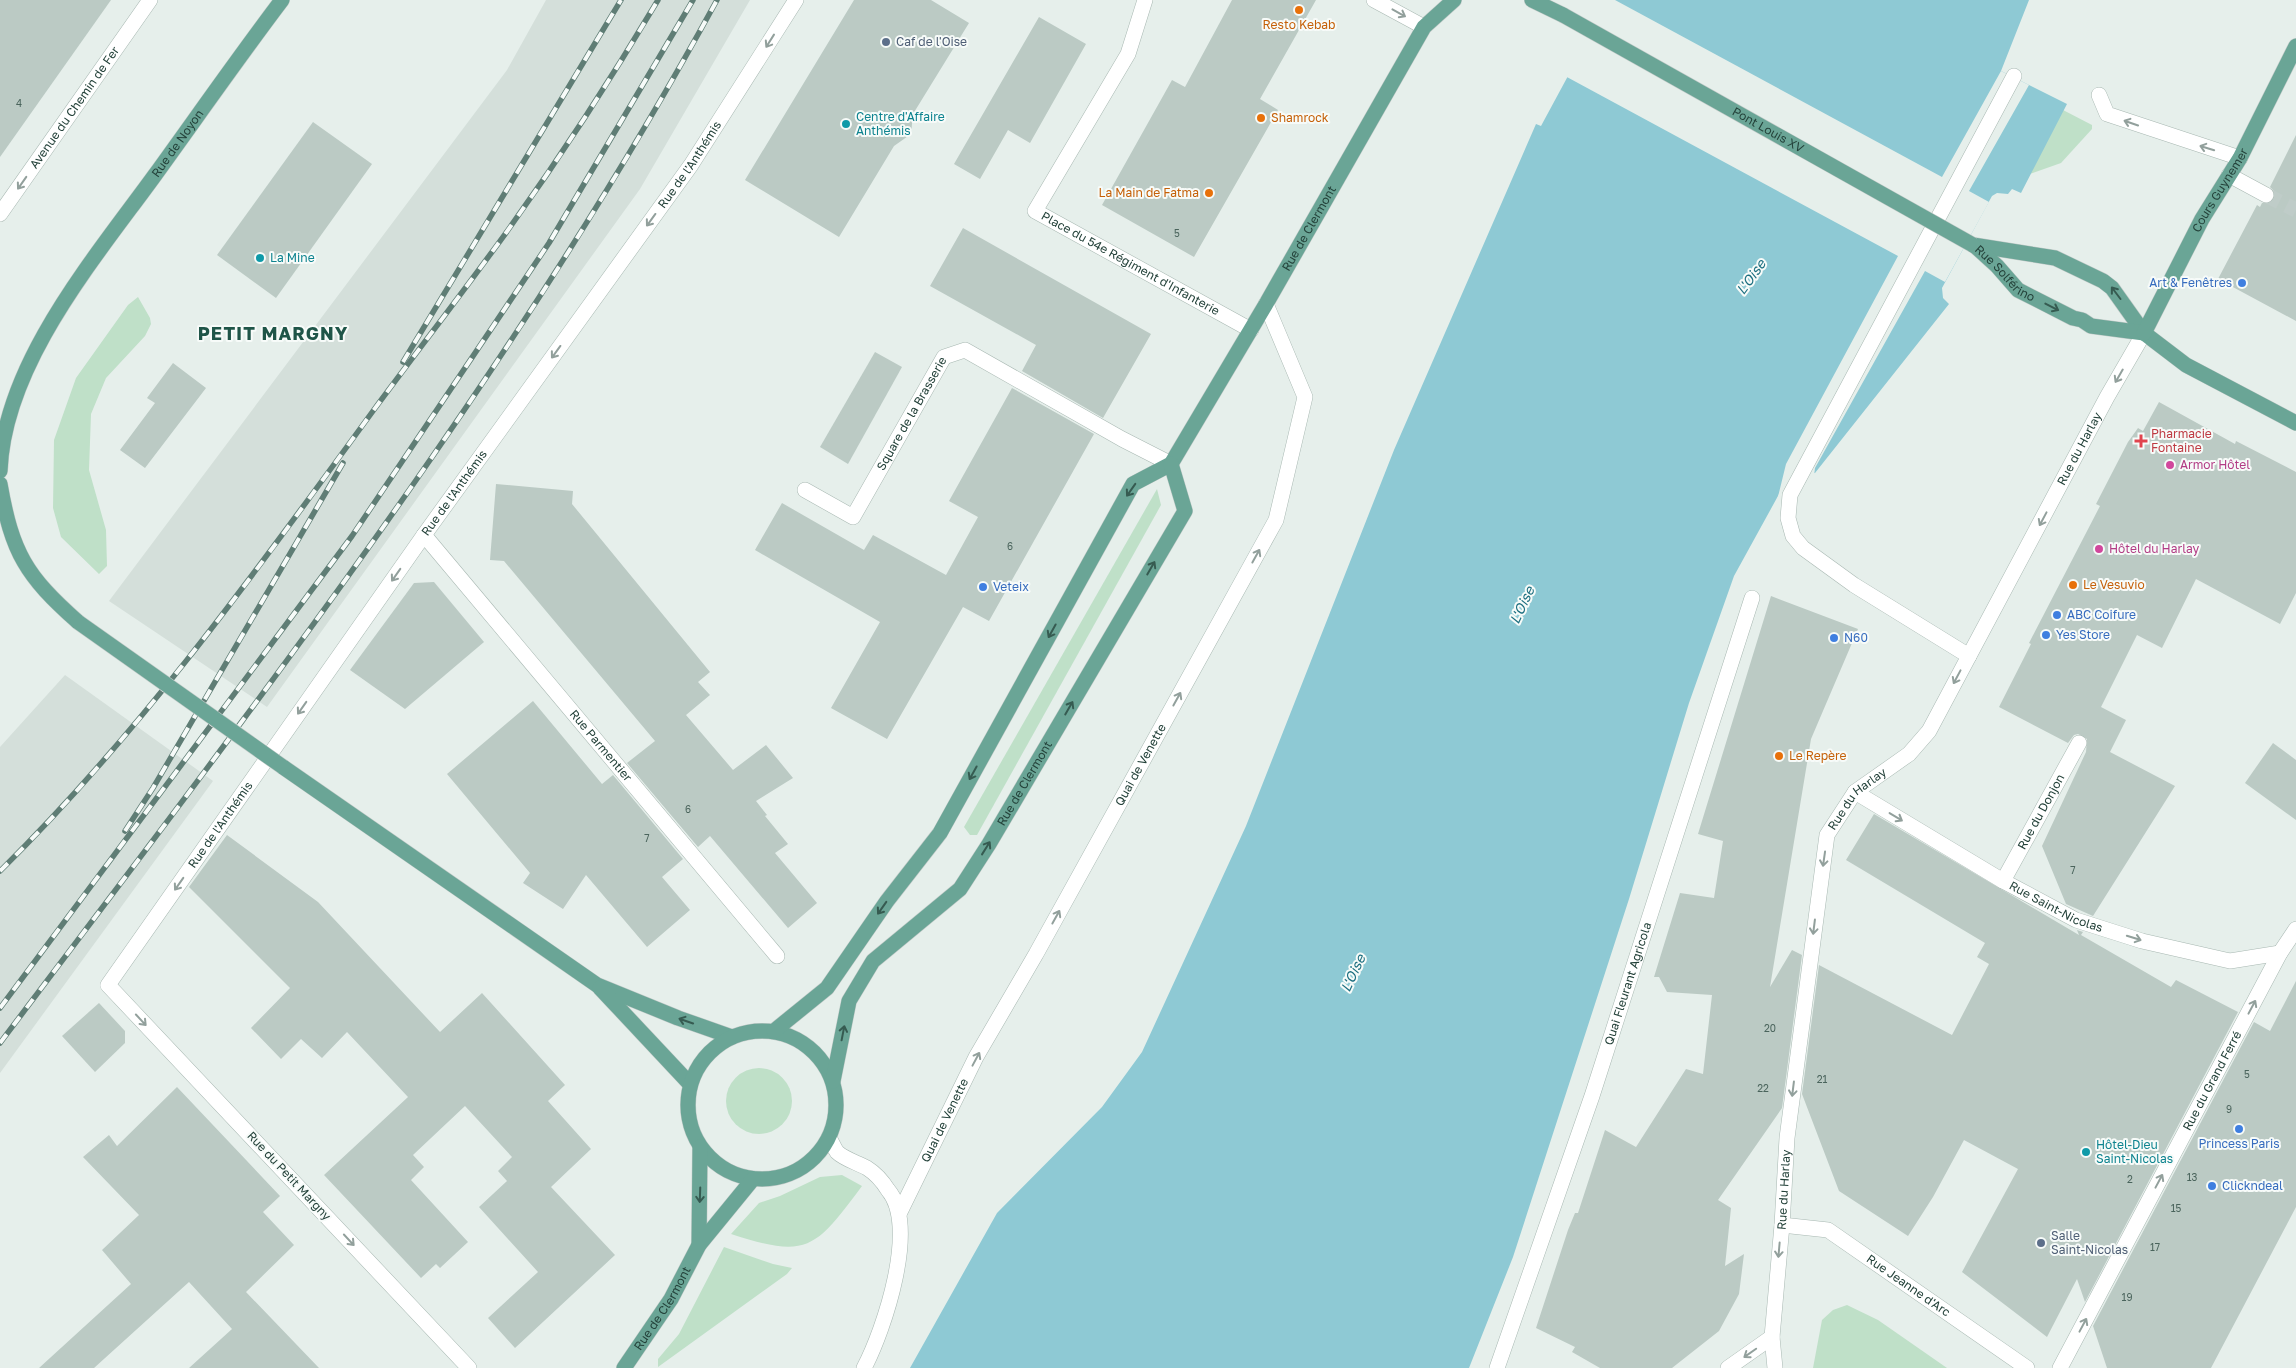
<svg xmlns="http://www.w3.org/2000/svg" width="2296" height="1368" viewBox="0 0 2296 1368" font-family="'Golos Text',sans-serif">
  <rect width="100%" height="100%" fill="#e6efeb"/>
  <!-- built -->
  <g fill="#d4dfda">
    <path d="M546,0H750L640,189L267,707L109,601L507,70Z"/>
    <path d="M65,675L213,781L0,1073V747Z"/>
  </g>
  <!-- green -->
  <g fill="#bfe0c8">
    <path d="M2063,110L2092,125V129L2061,163L2030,174Z"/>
    <path d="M138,297L150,318L151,324L145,336L106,378L91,414L89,470L106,530L107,566L99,574L61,537L53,508L54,440L76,378L128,305Z"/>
    <path d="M1157,489L1161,505L977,835H970L964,827Z"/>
    <circle cx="759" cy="1101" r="33"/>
    <path d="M842,1175L862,1186C815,1249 808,1259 731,1234L759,1203L780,1196L820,1177Z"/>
    <path d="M724,1247L773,1264L792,1268L787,1274L658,1367V1359L679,1334Z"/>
    <path d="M1847,1305L1878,1320L1947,1368H1813L1822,1320L1833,1310Z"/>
  </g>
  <!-- water -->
  <path fill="#8ec9d4" d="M1609,0H2029L2001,71L2067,104L2021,193L2012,189L2008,194L1997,193L1992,196L1942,288L1943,298L1949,304L1815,473L1789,476L1734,576L1689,703L1629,899L1513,1257L1469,1368H910L997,1213L1102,1107L1142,1052L1246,826L1394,450L1536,124L1541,126Z"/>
  <!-- pier -->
  <path fill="#e6efeb" d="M1607,0H1615L1942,177L2001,71L2029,85L1969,191L1989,202L1945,282L1925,271L1815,468L1814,476L1805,472L1791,478L1776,505L1786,464L1898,256L1565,76Z"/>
  <!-- building -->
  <g fill="#bbcac4">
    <path d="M0,0H111L0,157Z"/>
    <path d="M854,0H931L969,23L913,114L911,134L894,146L839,237L745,180Z"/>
    <path d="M1232,0H1316L1260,99L1278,110L1194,257L1102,205L1172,80L1185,87Z"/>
    <path d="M1039,17L1086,44L1030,143L1008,130L980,179L954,164Z"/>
    <path d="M313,122L372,164L276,298L217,255Z"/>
    <path d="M2296,135V321L2218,279L2257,205L2260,207L2262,203H2270L2274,199V191L2270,187Z"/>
    <path d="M963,228L1151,334L1103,418L1022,371L1036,345L930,286Z"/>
    <path d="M875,352L902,367L848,464L820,447Z"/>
    <path d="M173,363L206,388L145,468L120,450L155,403L147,398Z"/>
    <path d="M1012,388L1094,434L989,621L963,607L887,739L831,708L880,622L755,550L782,503L864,550L873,535L946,575L978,517L949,501Z"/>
    <path d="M2159,402L2235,444L2236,441L2296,472V593L2280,624L2196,579L2162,648L2137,635L2101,707L2126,720L2110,752L2175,786L2093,916L2066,904L2042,846L2086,752L2087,739L2078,734L2074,735L2068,743L1999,707L2031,644L2029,643L2100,506L2096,504L2128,442L2138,428L2143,431Z"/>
    <path d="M496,484L573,491L572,504L710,672L698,682L710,695L686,715L733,770L766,745L793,778L756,801L767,815L765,816L788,844L775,853L817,903L788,928L710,836L698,847L627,763L655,741L504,561L490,560Z"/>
    <path d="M434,582L484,642L405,709L350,670L414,583Z"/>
    <path d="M1771,596L1858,629L1811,739L1770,987L1792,950L1802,955L1782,1108L1718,1200L1731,1208L1725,1266L1744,1254L1739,1294L1719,1331L1672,1368H1600L1572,1352L1575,1347L1536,1328L1568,1230L1575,1213H1578L1605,1130L1636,1147L1686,1069L1703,1074L1712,995L1667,992L1659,977H1654L1680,893L1714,898L1723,841L1698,834Z"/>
    <path d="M533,701L602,784L613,775L683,859L662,877L690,910L647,947L586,875L563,909L523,883L530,873L447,774Z"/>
    <path d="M2273,743L2296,760V820L2245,783Z"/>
    <path d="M1874,814L2079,935L2077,930L2083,932L2081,935L2171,987L2176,980L2238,1012L2085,1302L2077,1279L2047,1337L1962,1272L2018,1169L1964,1140L1933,1197L1908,1236L1839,1191L1802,1094L1819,965L1952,1035L1989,964L1977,957L1985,943L1846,860Z"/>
    <path d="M227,835L318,902L440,1032L482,993L565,1085L548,1101L591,1149L551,1187L615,1255L515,1348L488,1318L538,1272L479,1207L507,1181L498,1171L512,1157L465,1106L413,1155L424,1167L411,1180L468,1242L440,1268L436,1264L421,1278L324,1175L408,1097L347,1032L322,1058L301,1039L281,1059L251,1028L290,988L189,887Z"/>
    <path d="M2296,981V1207L2211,1368H2107L2093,1326L2254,1022L2270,1031Z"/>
    <path d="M99,1003L125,1031V1043L95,1072L62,1036Z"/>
    <path d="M177,1087L280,1196L263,1212L294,1245L246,1292L319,1368H189L232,1329L189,1282L94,1368H39L131,1284L102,1250L139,1215L83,1157L109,1135L117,1146Z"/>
  </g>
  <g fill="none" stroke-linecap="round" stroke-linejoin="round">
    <!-- minor-tunnel -->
    <path stroke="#bfccc8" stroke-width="15" stroke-dasharray="15 8" stroke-linecap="butt" d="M2266,195L2296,210"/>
    <!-- minor casing -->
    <g stroke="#a8b8b2" stroke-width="16">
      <g id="minor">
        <path id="s1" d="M1145,0L1128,54L1035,211L1251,330"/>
        <path d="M1374,0L1424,27"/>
        <path d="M2099,95L2107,114L2240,158"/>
        <path d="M2229,175L2266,195"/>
        <path id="s2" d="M0,214L150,0"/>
        <path id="s3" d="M805,490L853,517L944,357L965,350L1122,439L1171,464"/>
        <path id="s4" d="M424,535L777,956"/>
        <path d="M1969,656L1854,585L1803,548L1793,536L1788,518L1790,495L2014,76"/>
        <path id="s5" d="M1855,792L2003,881L2076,920L2142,941L2230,961L2280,953"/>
        <path id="s6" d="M2003,881L2079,743"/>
        <path d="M829,1138C832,1142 834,1148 837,1152C844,1159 858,1163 867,1168C875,1173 883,1182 888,1190C919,1226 884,1330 864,1368"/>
        <path id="s7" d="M900,1212L976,1057L1036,954L1276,520L1305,397L1266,304"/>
        <path id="s8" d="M1782,1225L1828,1230L2027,1368"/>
        <path id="s9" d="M469,1368L108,985L424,535L691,165L796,0"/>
        <path id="s10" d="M1497,1368L1592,1096L1752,598"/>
        <path d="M1728,1368L1772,1337"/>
        <path id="s11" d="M1775,1368L1772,1337L1782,1225L1787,1138L1827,835L1855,792L1909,754L1929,731L2107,397L2144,333"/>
        <path id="s12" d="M2060,1368L2280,953L2296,929"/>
      </g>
    </g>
    <!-- major casing -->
    <g stroke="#c2cac8" stroke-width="16">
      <g id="major">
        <path d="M1532,0L1563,15"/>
        <path d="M1973,245L2055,258L2103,281L2112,288L2144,333L2186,365L2296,423"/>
        <path id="s13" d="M1975,246L1997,266L2018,290L2073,318L2082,320L2091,326L2144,333"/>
        <path id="s14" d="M2144,333L2202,219L2240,158L2296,46"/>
        <path id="s15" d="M0,471C4,364 94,259 155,175C197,117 238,58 282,0"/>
        <path d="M0,484C12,553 26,576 78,622"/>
        <path d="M283,767L597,985L678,1018L732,1037"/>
        <path d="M600,988L690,1084"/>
        <circle cx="762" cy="1105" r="74"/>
        <path id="s16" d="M774,1031L827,988L887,901L940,833L1133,484L1171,464L1266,304L1424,27L1454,0"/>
        <path id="s17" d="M833,1081L849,1001L873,961L960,889L989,844L1185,511L1171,464"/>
        <path d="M699,1245L700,1147"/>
        <path id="s18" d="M624,1368L671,1299L699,1245L753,1179"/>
      </g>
    </g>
    <!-- minor -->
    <use href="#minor" stroke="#fff" stroke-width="15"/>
    <!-- major -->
    <use href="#major" stroke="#6aa596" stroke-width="15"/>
    <!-- rail casing -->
    <g stroke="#5f7d75" stroke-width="5.5">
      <g id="rail">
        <path d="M403,362L621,0"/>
        <path d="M125,831L153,788L343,463"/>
        <path d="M0,871C141,732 257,570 373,411C418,350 464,291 508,230C561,156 611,79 658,0"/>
        <path d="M0,1008L352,536L549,243L693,0"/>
        <path d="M0,1043C254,706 515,371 717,0"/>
      </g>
    </g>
    <!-- rail -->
    <use href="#rail" stroke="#f7fbf9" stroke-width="4" stroke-dasharray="11" stroke-linecap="butt"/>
    <!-- major-bridge casing -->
    <g stroke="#c2cac8" stroke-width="16" stroke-linecap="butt">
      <g id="major-bridge">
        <path id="s19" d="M1563,15L1973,245"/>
        <path d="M78,622L283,767"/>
      </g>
    </g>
    <!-- major-bridge -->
    <use href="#major-bridge" stroke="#6aa596" stroke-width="15"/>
  </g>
  <!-- one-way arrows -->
  <defs><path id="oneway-shaft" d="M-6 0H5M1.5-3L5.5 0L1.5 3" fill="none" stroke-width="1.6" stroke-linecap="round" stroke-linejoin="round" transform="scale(1.25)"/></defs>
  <g stroke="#92a09c">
    <use href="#oneway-shaft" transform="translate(1399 13) rotate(29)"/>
    <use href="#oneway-shaft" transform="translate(770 41) rotate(122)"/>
    <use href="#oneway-shaft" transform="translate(2131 123) rotate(-161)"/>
    <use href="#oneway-shaft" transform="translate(2207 148) rotate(-163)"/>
    <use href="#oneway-shaft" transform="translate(22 183) rotate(125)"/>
    <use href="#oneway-shaft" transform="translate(651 220) rotate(126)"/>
    <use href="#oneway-shaft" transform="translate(556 352) rotate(126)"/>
    <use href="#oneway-shaft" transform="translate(2119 376) rotate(120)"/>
    <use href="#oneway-shaft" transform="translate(2043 519) rotate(118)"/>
    <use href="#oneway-shaft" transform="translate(1256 556) rotate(-61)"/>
    <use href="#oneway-shaft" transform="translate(396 575) rotate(125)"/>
    <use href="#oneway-shaft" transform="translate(1957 677) rotate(118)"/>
    <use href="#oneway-shaft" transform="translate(1177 699) rotate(-61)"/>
    <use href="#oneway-shaft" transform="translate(302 708) rotate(125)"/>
    <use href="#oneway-shaft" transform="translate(1896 817) rotate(31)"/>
    <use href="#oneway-shaft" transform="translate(1824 859) rotate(98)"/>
    <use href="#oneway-shaft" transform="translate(179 884) rotate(125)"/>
    <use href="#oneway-shaft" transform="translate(1056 917) rotate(-61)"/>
    <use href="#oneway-shaft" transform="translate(1814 927) rotate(97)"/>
    <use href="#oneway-shaft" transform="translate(2134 938) rotate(17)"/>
    <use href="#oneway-shaft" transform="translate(2252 1007) rotate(-62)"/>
    <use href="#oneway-shaft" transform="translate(141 1020) rotate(47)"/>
    <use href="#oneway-shaft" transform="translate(976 1059) rotate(-62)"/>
    <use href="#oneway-shaft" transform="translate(1793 1089) rotate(97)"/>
    <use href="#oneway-shaft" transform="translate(2159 1181) rotate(-62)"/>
    <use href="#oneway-shaft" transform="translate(349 1240) rotate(47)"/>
    <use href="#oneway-shaft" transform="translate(1779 1250) rotate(95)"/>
    <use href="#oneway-shaft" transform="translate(2083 1325) rotate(-62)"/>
    <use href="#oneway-shaft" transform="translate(1750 1353) rotate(145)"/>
  </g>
  <g stroke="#365b51">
    <use href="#oneway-shaft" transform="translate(2116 293) rotate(-127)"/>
    <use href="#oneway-shaft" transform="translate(2052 307) rotate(27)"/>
    <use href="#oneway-shaft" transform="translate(1131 490) rotate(125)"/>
    <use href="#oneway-shaft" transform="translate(1151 568) rotate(-60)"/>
    <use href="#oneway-shaft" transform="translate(1052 631) rotate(119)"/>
    <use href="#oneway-shaft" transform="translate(1069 708) rotate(-60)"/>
    <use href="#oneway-shaft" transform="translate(973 773) rotate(119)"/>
    <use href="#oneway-shaft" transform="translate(986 848) rotate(-58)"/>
    <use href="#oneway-shaft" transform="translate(882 908) rotate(125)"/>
    <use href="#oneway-shaft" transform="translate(686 1021) rotate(-161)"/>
    <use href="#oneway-shaft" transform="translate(843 1033) rotate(-79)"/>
    <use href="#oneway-shaft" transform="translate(700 1195) rotate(92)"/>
  </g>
  <!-- markers -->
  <g fill="#e8710a" stroke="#f7fbf9" stroke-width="2">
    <circle cx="1299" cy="10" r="5"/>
    <circle cx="1261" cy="118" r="5"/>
    <circle cx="1209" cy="193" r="5"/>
    <circle cx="2073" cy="585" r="5"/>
    <circle cx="1779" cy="756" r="5"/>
  </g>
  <g fill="#5c6f8a" stroke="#f7fbf9" stroke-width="2">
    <circle cx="886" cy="42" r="5"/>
    <circle cx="2041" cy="1243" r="5"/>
  </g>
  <g fill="#0f9aa8" stroke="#f7fbf9" stroke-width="2">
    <circle cx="846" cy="124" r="5"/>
    <circle cx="260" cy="258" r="5"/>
    <circle cx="2086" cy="1152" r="5"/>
  </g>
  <g fill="#3f7fe0" stroke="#f7fbf9" stroke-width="2">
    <circle cx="2242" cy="283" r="5"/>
    <circle cx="983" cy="587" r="5"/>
    <circle cx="2057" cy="615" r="5"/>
    <circle cx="2046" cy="635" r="5"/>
    <circle cx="1834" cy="638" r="5"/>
    <circle cx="2239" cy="1129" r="5"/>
    <circle cx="2212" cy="1186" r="5"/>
  </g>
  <path fill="#e0444e" stroke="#f7fbf9" stroke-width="2" d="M2138.5 433.5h5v5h5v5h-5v5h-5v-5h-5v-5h5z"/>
  <g fill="#d1479c" stroke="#f7fbf9" stroke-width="2">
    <circle cx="2170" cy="465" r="5"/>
    <circle cx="2099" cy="549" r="5"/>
  </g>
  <g text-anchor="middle" stroke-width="4" stroke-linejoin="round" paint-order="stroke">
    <!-- number labels -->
    <g font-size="10" fill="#4a645c">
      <text x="19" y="107">4</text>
      <text x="1177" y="237">5</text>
      <text x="1010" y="550">6</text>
      <text x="688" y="813">6</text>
      <text x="647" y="842">7</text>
      <text x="2073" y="874">7</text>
      <text x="1770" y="1032">20</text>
      <text x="2247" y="1078">5</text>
      <text x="1822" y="1083">21</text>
      <text x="1763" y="1092">22</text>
      <text x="2229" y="1113">9</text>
      <text x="2192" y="1181">13</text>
      <text x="2130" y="1183">2</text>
      <text x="2176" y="1212">15</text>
      <text x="2155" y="1251">17</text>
      <text x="2127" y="1301">19</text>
    </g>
    <!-- food labels -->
    <g font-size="12" fill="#c56008" stroke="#f7fbf9" text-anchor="start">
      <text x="1299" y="29" text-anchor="middle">Resto Kebab</text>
      <text x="1271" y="122">Shamrock</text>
      <text x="1199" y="197" text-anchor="end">La Main de Fatma</text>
      <text x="2083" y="589">Le Vesuvio</text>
      <text x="1789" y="760">Le Repère</text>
    </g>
    <!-- service labels -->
    <g font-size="12" fill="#4e5e75" stroke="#f7fbf9" text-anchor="start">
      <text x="896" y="46">Caf de l'Oise</text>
      <text x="2051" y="1240">Salle<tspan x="2051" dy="14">Saint-Nicolas</tspan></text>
    </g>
    <!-- street labels -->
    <g font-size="12" fill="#24423a" stroke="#f7fbf9">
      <text dy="4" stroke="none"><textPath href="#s2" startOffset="130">Avenue du Chemin de Fer</textPath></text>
      <text dy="4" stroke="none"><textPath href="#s19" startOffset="235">Pont Louis XV</textPath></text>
      <text dy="4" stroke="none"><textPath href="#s15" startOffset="378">Rue de Noyon</textPath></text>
      <text dy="4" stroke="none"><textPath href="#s9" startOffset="1532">Rue de l'Anthémis</textPath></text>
      <text dy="4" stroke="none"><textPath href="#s14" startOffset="162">Cours Guynemer</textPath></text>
      <text dy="4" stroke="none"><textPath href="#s16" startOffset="975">Rue de Clermont</textPath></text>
      <text dy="4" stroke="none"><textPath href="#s1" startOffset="348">Place du 54e Régiment d'Infanterie</textPath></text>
      <text dy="4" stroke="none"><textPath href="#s13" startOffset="41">Rue Solférino</textPath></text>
      <text dy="4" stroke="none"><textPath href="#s3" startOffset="174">Square de la Brasserie</textPath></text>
      <text dy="4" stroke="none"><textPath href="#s11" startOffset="1004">Rue du Harlay</textPath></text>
      <text dy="4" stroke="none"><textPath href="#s9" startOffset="1128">Rue de l'Anthémis</textPath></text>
      <text dy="4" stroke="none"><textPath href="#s4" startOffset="275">Rue Parmentier</textPath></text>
      <text dy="4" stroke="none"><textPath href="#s7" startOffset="508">Quai de Venette</textPath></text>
      <text dy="4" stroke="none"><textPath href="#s17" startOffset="365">Rue de Clermont</textPath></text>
      <text dy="4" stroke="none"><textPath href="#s11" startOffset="584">Rue du Harlay</textPath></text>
      <text dy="4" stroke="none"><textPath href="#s6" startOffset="79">Rue du Donjon</textPath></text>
      <text dy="4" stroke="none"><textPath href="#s9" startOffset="722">Rue de l'Anthémis</textPath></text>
      <text dy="4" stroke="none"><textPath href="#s5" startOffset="232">Rue Saint-Nicolas</textPath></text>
      <text dy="4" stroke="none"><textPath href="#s10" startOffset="406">Quai Fleurant Agricola</textPath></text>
      <text dy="4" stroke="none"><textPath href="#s12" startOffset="325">Rue du Grand Ferré</textPath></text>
      <text dy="4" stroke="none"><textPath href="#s7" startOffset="102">Quai de Venette</textPath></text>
      <text transform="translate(289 1176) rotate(47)" y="4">Rue du Petit Margny</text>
      <text dy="4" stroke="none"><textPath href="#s11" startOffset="179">Rue du Harlay</textPath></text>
      <text dy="4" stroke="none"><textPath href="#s8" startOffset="144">Rue Jeanne d'Arc</textPath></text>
      <text dy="4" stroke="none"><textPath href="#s18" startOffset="71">Rue de Clermont</textPath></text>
    </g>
    <!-- culture labels -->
    <g font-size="12" fill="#0d838f" stroke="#f7fbf9" text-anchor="start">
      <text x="856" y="121">Centre d'Affaire<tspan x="856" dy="14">Anthémis</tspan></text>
      <text x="270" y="262">La Mine</text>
      <text x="2096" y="1149">Hôtel-Dieu<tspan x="2096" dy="14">Saint-Nicolas</tspan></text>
    </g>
    <!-- shop labels -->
    <g font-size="12" fill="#366cbe" stroke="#f7fbf9" text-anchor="start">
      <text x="2232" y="287" text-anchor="end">Art &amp; Fenêtres</text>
      <text x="993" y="591">Veteix</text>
      <text x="2067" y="619">ABC Coifure</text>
      <text x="2056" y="639">Yes Store</text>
      <text x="1844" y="642">N60</text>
      <text x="2239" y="1148" text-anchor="middle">Princess Paris</text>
      <text x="2222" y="1190">Clickndeal</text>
    </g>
    <!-- health labels -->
    <g font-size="12" fill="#be3a42" stroke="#f7fbf9" text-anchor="start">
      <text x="2151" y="438">Pharmacie<tspan x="2151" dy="14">Fontaine</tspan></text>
    </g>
    <!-- hotel labels -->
    <g font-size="12" fill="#b23c85" stroke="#f7fbf9" text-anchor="start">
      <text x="2180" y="469">Armor Hôtel</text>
      <text x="2109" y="553">Hôtel du Harlay</text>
    </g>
    <!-- water labels -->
    <g font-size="14" font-style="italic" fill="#1c6f80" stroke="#f7fbf9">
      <text transform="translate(1751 277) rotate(-54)" y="5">L'Oise</text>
      <text transform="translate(1522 605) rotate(-65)" y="5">L'Oise</text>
      <text transform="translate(1353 973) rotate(-65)" y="5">L'Oise</text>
    </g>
    <!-- district labels -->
    <g font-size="18" font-weight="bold" letter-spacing="1" fill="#1f5548" stroke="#f7fbf9">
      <text x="273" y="340">PETIT MARGNY</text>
    </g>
  </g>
</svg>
